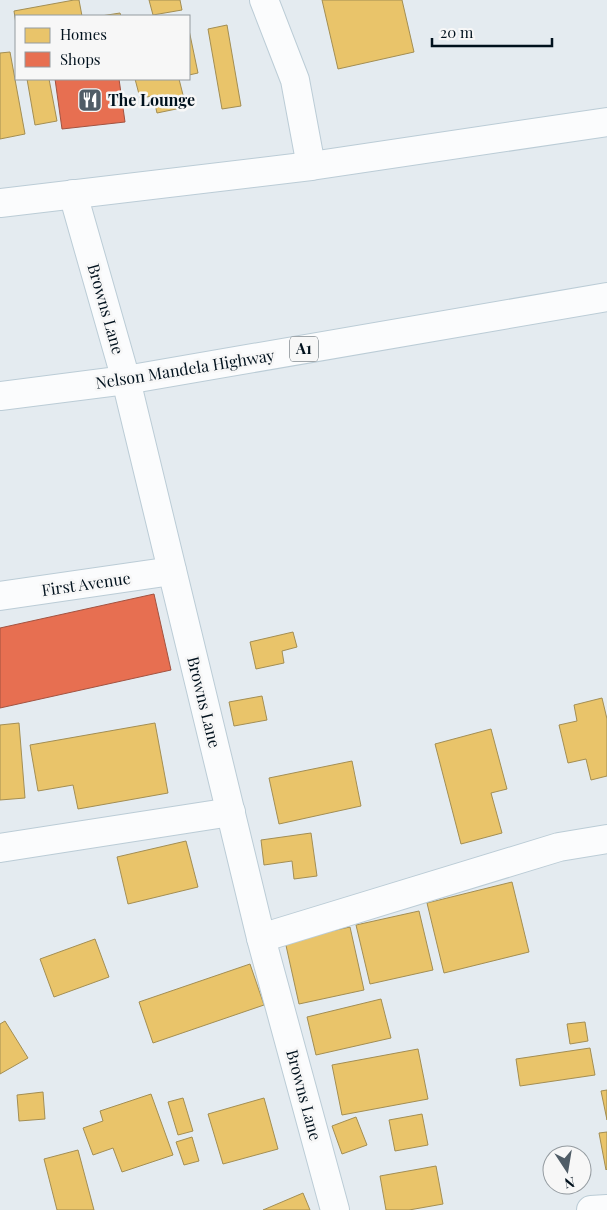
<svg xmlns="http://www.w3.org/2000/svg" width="607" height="1210" viewBox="0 0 607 1210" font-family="'Playfair Display',serif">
  <rect width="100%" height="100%" fill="#e4ebf0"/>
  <!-- homes -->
  <g fill="#e9c46a" stroke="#a38e53">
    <path d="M74,0H79L82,16H16V24L14,11Z"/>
    <path d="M149,0H180L182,10L153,15Z"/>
    <path d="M322,0H402L414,52L338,69Z"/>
    <path d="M120,13L121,16H101Z"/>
    <path d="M227,25L241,106L222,109L208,29Z"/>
    <path d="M189,30L198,73L189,75Z"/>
    <path d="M10,52L25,134L0,139V53Z"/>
    <path d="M27,79H49L57,121L35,125Z"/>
    <path d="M135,79H179L186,107L157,113L153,96L140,98Z"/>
    <path d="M293,632L297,647L282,651L284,663L256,669L250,642Z"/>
    <path d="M262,696L267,720L234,726L229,702Z"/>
    <path d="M602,698L607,719V776L591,780L586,759L568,763L559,725L577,721L574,705Z"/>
    <path d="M19,723L25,798L0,800V725Z"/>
    <path d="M155,723L168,793L78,809L73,785L38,791L30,745Z"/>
    <path d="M491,729L507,789L491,793L502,833L461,844L435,744Z"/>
    <path d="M352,761L361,806L279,824L269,778Z"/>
    <path d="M311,833L317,876L294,879L292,861L264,865L261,840Z"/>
    <path d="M186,841L198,887L128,904L117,857Z"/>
    <path d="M512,882L529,952L444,973L427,903Z"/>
    <path d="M419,911L433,970L370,984L356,925Z"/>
    <path d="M350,927L364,990L299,1004L285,941Z"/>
    <path d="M95,939L109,977L54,997L40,959Z"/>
    <path d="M250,964L264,1005L153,1043L139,1002Z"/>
    <path d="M381,999L391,1038L316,1055L307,1017Z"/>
    <path d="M5,1021L28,1058L0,1074V1024Z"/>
    <path d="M585,1022L588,1041L570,1044L567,1024Z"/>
    <path d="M590,1048L595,1075L520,1086L516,1059Z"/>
    <path d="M418,1049L428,1099L342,1115L332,1065Z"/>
    <path d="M607,1090V1120L601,1091Z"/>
    <path d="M43,1092L45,1119L19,1121L17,1095Z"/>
    <path d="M151,1094L173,1155L122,1172L113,1148L93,1155L83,1128L103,1121L100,1111Z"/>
    <path d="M183,1098L193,1131L178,1135L168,1102Z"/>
    <path d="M264,1098L278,1149L223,1164L208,1114Z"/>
    <path d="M422,1114L428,1145L395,1151L389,1120Z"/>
    <path d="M356,1117L367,1145L342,1154L332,1126Z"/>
    <path d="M607,1132V1169L606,1170L599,1133Z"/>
    <path d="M192,1137L199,1161L184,1165L176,1142Z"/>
    <path d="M78,1150L94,1210H57L44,1159Z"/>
    <path d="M436,1166L443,1204L409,1210H386L380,1176Z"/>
    <path d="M303,1193L310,1210H263Z"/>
  </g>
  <!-- shops -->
  <g fill="#e76f51" stroke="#a25341">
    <path d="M55,79H119L125,122L62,129Z"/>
    <path d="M154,594L171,670L0,708V628Z"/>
  </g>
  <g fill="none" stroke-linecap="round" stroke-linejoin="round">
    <!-- street casing -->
    <g stroke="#bbccd6" stroke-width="30">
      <g id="street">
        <path d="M264,0L295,80L311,166"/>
        <path d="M73,194L126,380L261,938L335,1210"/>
        <path d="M0,596L172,571"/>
        <path d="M0,848L231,812"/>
        <path d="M261,938L559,847L607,839"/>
        <path d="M591,1210L607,1209"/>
      </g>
    </g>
    <!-- highway casing -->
    <g stroke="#bbccd6" stroke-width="30">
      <g id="highway">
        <path d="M0,203L311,166L607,122"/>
        <path d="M0,396L126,380L607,297"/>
      </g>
    </g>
    <!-- street -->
    <use href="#street" stroke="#fbfcfd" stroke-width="28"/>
    <!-- highway -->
    <use href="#highway" stroke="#fbfcfd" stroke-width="28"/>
  </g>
  <!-- icons -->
  <defs>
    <g id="restaurant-square" transform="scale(1.25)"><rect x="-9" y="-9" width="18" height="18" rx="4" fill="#505d67" stroke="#f7f7f7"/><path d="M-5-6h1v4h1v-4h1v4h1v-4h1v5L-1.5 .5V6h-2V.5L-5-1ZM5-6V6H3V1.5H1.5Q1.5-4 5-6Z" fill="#fff"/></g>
  </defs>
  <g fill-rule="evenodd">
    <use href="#restaurant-square" x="90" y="100"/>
  </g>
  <g text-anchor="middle" stroke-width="5" stroke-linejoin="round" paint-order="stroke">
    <!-- shield labels -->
    <rect fill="#f7f7f7" stroke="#4a565e" stroke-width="1" x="290" y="336.5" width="28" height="25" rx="4"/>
    <g font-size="15" font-weight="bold" fill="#00111d">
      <text x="304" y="354">A1</text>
    </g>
    <!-- poi labels -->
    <g font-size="16" font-weight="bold" fill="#00111d" stroke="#f7f7f7" text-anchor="start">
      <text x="108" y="106">The Lounge</text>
    </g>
    <!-- street labels -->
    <g font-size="16" fill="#00111d" stroke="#f7f7f7">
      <text transform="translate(106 309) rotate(74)" y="6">Browns Lane</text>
      <text transform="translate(185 369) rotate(-9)" y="6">Nelson Mandela Highway</text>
      <text transform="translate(86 584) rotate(-8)" y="6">First Avenue</text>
      <text transform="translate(204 702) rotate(76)" y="6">Browns Lane</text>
      <text transform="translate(304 1095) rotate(75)" y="6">Browns Lane</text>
    </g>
  </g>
  <!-- legend -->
  <rect x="15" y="15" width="175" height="65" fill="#f7f7f7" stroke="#949ba0"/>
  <rect x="25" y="28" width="25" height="15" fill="#e9c46a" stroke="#949ba0"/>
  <text x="60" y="40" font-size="15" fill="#00111d">Homes</text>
  <rect x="25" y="52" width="25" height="15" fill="#e76f51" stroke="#949ba0"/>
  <text x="60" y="65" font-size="15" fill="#00111d">Shops</text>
  <!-- north arrow -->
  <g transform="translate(567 1170) rotate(168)"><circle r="24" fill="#f7f7f7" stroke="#949ba0"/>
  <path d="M0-4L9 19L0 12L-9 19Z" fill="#505d67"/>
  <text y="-8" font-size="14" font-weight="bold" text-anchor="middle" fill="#00111d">N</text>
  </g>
  <!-- scale -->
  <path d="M432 38v8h120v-8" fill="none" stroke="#00111d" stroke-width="2.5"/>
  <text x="440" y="38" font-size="15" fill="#00111d" stroke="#f7f7f7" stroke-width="4" paint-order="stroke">20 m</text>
</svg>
